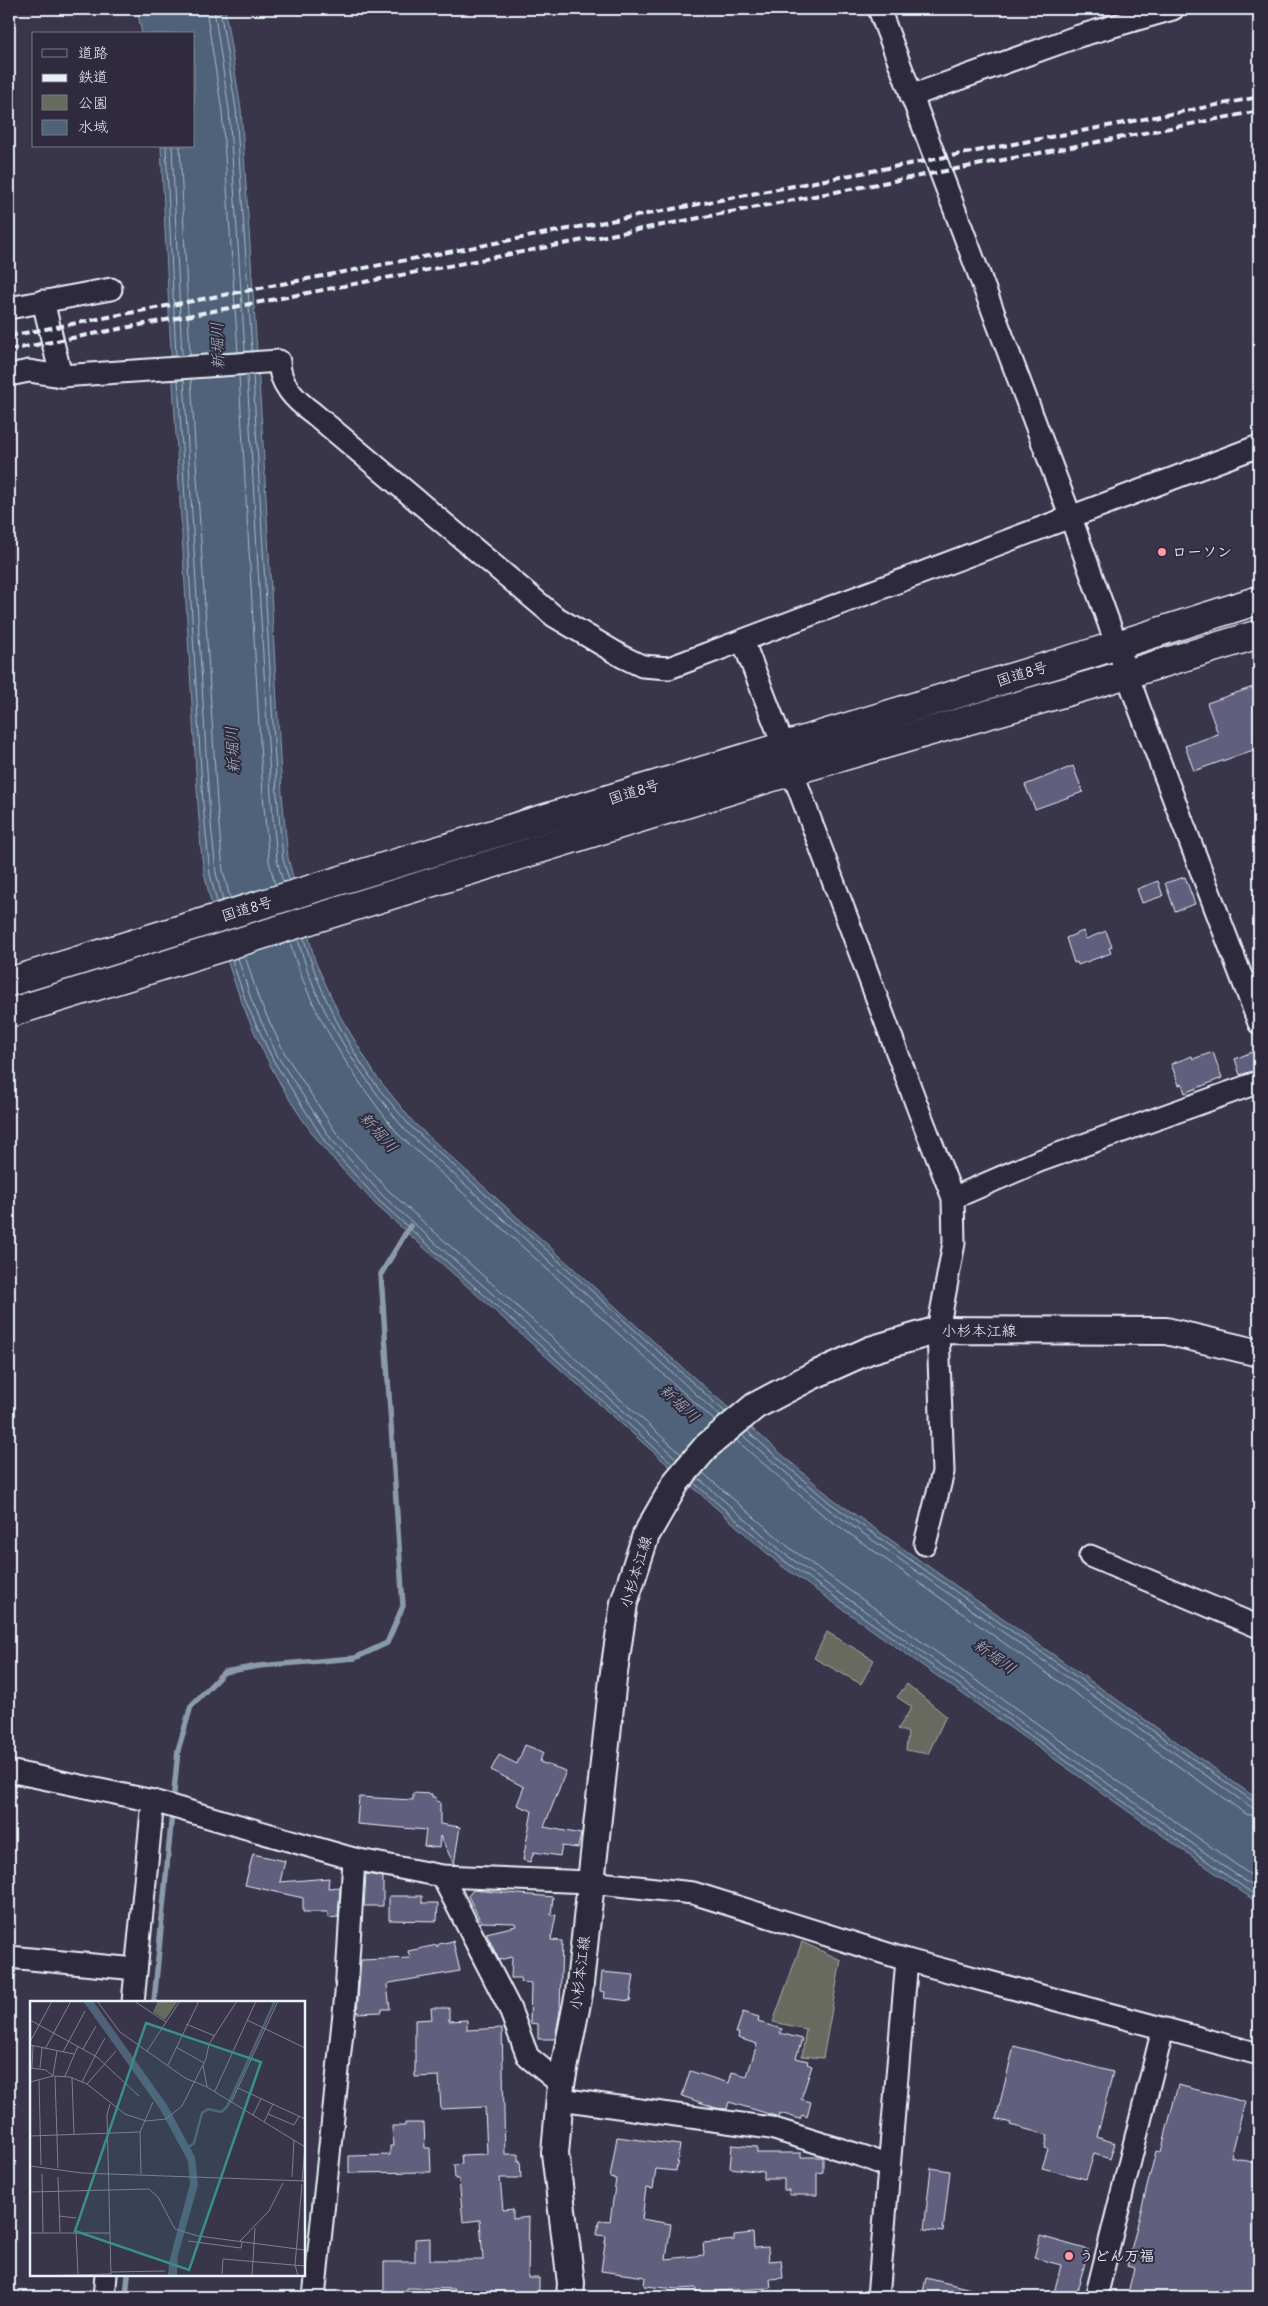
<svg xmlns="http://www.w3.org/2000/svg" width="1268" height="2306" viewBox="0 0 1268 2306" font-family="'Comic Neue','Klee One',sans-serif">
  <rect width="100%" height="100%" fill="#39354a"/>
  <filter id="ink" filterUnits="userSpaceOnUse"><feTurbulence type="fractalNoise" baseFrequency=".02" numOctaves="2"/><feDisplacementMap in="SourceGraphic" scale="10" xChannelSelector="R" yChannelSelector="G"/><feConvolveMatrix kernelMatrix="1 2 1 2 8 2 1 2 1" color-interpolation-filters="sRGB"/></filter>
  <g filter="url(#ink)">
    <!-- green -->
    <g fill="#676b5e" stroke="#a8aeab">
      <path d="M827,1632L874,1660L861,1684L814,1658Z"/>
      <path d="M907,1684L946,1716L928,1754L906,1750L908,1733L898,1729L912,1707L897,1697Z"/>
      <path d="M802,1942L841,1960L823,2058L802,2056L806,2029L773,2022Z"/>
    </g>
    <!-- water -->
    <path fill="#4f627a" stroke="#8c9bac" d="M137,9L225,10L241,109L263,443L282,794L288,858L315,961L340,1016L376,1076L414,1123L675,1361L833,1499L1259,1800V1904L779,1564L376,1205C358,1185 338,1166 322,1146C260,1067 226,973 205,876C200,853 200,828 198,805L170,333L161,146H194V34H142Z"/>
    <g fill="none" stroke-linecap="round" stroke-linejoin="round">
      <!-- shore -->
      <g stroke="#abb8c6" stroke-width="1">
        <path d="M206,9L222,111L238,352"/>
        <path d="M214,9L229,110L245,351"/>
        <path d="M220,9L236,109L252,351"/>
        <path d="M166,146L176,356"/>
        <path d="M172,146L182,356"/>
        <path d="M180,146L190,355"/>
        <path d="M247,375L271,795L277,860L283,882"/>
        <path d="M253,375L277,794L283,859L289,880"/>
        <path d="M239,376L263,795L269,861L275,884"/>
        <path d="M184,379L209,804L216,873L223,901"/>
        <path d="M191,379L217,803L223,871L230,898"/>
        <path d="M178,380L203,804L210,874L217,902"/>
        <path d="M304,938C317,987 342,1036 371,1078C383,1095 397,1110 410,1126L725,1412"/>
        <path d="M298,939C316,1011 359,1073 405,1130L720,1416"/>
        <path d="M290,942C310,1014 353,1077 399,1135L715,1421"/>
        <path d="M245,956L259,1000L285,1054L337,1134L389,1191L681,1454"/>
        <path d="M238,958L252,1002L278,1057L331,1139L384,1197L677,1459"/>
        <path d="M232,960L247,1005L273,1060L326,1143L379,1201L673,1464"/>
        <path d="M747,1431L830,1503L1254,1802L1259,1803"/>
        <path d="M742,1435L827,1508L1251,1807L1259,1810"/>
        <path d="M736,1440L823,1515L1246,1814L1259,1817"/>
        <path d="M703,1473L791,1549L1259,1881"/>
        <path d="M698,1478L786,1555L1259,1891"/>
        <path d="M694,1483L783,1560L1259,1898"/>
      </g>
      <!-- stream -->
      <g stroke="#8c9bac" stroke-width="5.5">
        <path d="M154,2002L178,1750L191,1706L224,1672L259,1666L355,1658L387,1643L403,1606L381,1274L410,1226"/>
        <path d="M126,2297L128,2275"/>
      </g>
    </g>
    <!-- building -->
    <g fill="#61607e" stroke="#e8f1f8">
      <path d="M1259,685V748L1194,771L1185,746L1218,734L1207,703Z"/>
      <path d="M1073,766L1083,792L1035,809L1025,785Z"/>
      <path d="M1185,877L1195,904L1175,911L1165,883Z"/>
      <path d="M1158,881L1163,896L1142,903L1137,889Z"/>
      <path d="M1083,931L1086,939L1106,931L1112,947L1109,948L1111,953L1078,965L1077,962L1074,963L1066,938Z"/>
      <path d="M1213,1052L1222,1078L1185,1093L1182,1084L1179,1085L1171,1064L1192,1056L1193,1059Z"/>
      <path d="M1252,1052L1258,1069L1240,1075L1235,1059Z"/>
      <path d="M525,1745L543,1752L540,1762L566,1771L544,1827L581,1834L578,1848L562,1846L560,1856L534,1852L530,1862L523,1860L532,1811L517,1805L524,1787L491,1770L499,1755L517,1764Z"/>
      <path d="M413,1793L432,1794V1797H436V1801L440,1802V1824L460,1827L454,1864L440,1836L439,1848L424,1846L426,1830L357,1824L359,1797L413,1800Z"/>
      <path d="M253,1854L285,1861L280,1882L329,1878L328,1888L340,1887L338,1917L328,1918V1912H303V1898L245,1885Z"/>
      <path d="M366,1874L383,1877V1906H364Z"/>
      <path d="M473,1890L553,1897L551,1915H556L551,1940L562,1941L560,2011L555,2039H538V2024L530,2023L531,1983L520,1982L521,1978H511L512,1957L499,1960L486,1933L516,1926L515,1923L481,1922L468,1896Z"/>
      <path d="M389,1896H422V1903H438L437,1921L389,1920Z"/>
      <path d="M453,1941L460,1971L390,1983L387,1985L390,2009H382V2012L357,2013L361,1960L410,1958L408,1951L437,1945V1947L439,1944Z"/>
      <path d="M602,1972L634,1975L630,2001L604,1998L605,1992L600,1991Z"/>
      <path d="M431,2008H449V2021L467,2020V2030L502,2028L505,2154H518V2161L520,2160L521,2178H500L503,2210L513,2209V2219L529,2217L528,2278H539V2297H512V2294L485,2292L455,2293V2289L407,2288V2295L384,2296V2262H415V2239L430,2238V2260H483L480,2220L463,2222L459,2179H455L454,2165L462,2164L461,2155L487,2154L485,2107L441,2109L439,2076L415,2077V2020L432,2019Z"/>
      <path d="M743,2012L759,2017L758,2022L782,2029L780,2033L802,2039L796,2058L808,2061L807,2064L812,2066L801,2099L811,2102L807,2117L802,2115L800,2119L780,2113L779,2117L729,2102L727,2109L716,2108L682,2096L690,2071L729,2083L732,2072L747,2076L757,2044L738,2038L739,2033H736Z"/>
      <path d="M1014,2046L1113,2072L1097,2137L1115,2143L1110,2159L1094,2154L1086,2179L1042,2168L1048,2149L1045,2148L1048,2135L1010,2125L1011,2123L996,2119Z"/>
      <path d="M1178,2085L1245,2102L1231,2157L1259,2164V2297H1127L1134,2268L1127,2266L1156,2151L1161,2152Z"/>
      <path d="M405,2123H424L425,2148H430L431,2172L349,2173V2156L390,2155V2146H393L392,2126H405Z"/>
      <path d="M617,2137L680,2145L676,2171L656,2169L653,2189L646,2188L642,2219L671,2224L666,2259L704,2255L703,2243L734,2240V2235L753,2233L754,2248L768,2247L769,2261L781,2260L783,2278L770,2279L771,2288L696,2292V2288L677,2289L644,2286L645,2277L601,2271L606,2236L597,2235L599,2220L610,2221L616,2179L610,2178Z"/>
      <path d="M732,2145L757,2147V2153H801V2157H823V2172L817,2173V2195H789V2190H784V2179H764V2172L730,2168Z"/>
      <path d="M931,2168L950,2171L943,2232L924,2230Z"/>
      <path d="M1040,2236L1089,2250L1075,2297H1053L1061,2265L1034,2258Z"/>
      <path d="M926,2278L979,2291V2297H922Z"/>
    </g>
    <g fill="none" stroke-linecap="round" stroke-linejoin="round">
      <!-- minor casing -->
      <g stroke="#e8f1f8" stroke-width="25">
        <g id="minor">
          <path d="M879,9L1071,518L1140,710L1259,1023"/>
          <path d="M911,96L1079,36L1173,9"/>
          <path d="M43,301L61,376"/>
          <path d="M9,308L111,289"/>
          <path d="M9,375L29,371L61,376L279,361C279,384 295,400 313,413L554,616L623,657L642,666L669,668L1259,446"/>
          <path d="M743,641L784,747"/>
          <path d="M792,771L919,1111L953,1198L954,1243L938,1330L943,1472L925,1544"/>
          <path d="M953,1198L1039,1161L1259,1082"/>
          <path d="M1090,1556L1259,1627"/>
          <path d="M9,1771L153,1801L354,1859L442,1876L590,1882L693,1893L907,1960L1259,2054"/>
          <path d="M442,1876L509,2007L528,2057L561,2084"/>
          <path d="M9,1957L136,1969"/>
          <path d="M133,2002L153,1801"/>
          <path d="M560,2099L771,2128L865,2157L889,2167"/>
          <path d="M104,2297L106,2275"/>
          <path d="M314,2297L346,1994L354,1859"/>
          <path d="M878,2297L907,1960"/>
          <path d="M1096,2297L1163,2029"/>
        </g>
      </g>
      <!-- major casing -->
      <g stroke="#e8f1f8" stroke-width="30">
        <path id="major" d="M570,2297L571,2283L555,2153L561,2084L579,1993L613,1679L624,1603L646,1535L677,1481L707,1446L755,1406L812,1376L870,1350L938,1330L1166,1331L1259,1353"/>
      </g>
      <!-- highway casing -->
      <g stroke="#e8f1f8" stroke-width="31">
        <g id="highway">
          <path d="M9,982L364,873L1089,654L1259,600"/>
          <path d="M9,1013L792,771L1097,683L1259,634"/>
        </g>
      </g>
      <!-- minor -->
      <use href="#minor" stroke="#2f2a3d" stroke-width="21"/>
      <!-- major -->
      <use href="#major" stroke="#2f2a3d" stroke-width="26"/>
      <!-- highway -->
      <use href="#highway" stroke="#2f2a3d" stroke-width="28"/>
      <!-- rail -->
      <g stroke="#e8f1f8" stroke-width="4" stroke-dasharray="8 4" stroke-linecap="butt">
        <path d="M9,336L1259,97"/>
        <path d="M9,350L1259,111"/>
      </g>
    </g>
  </g>
  <!-- markers -->
  <g fill="#ff9aa2" stroke="#2f2a3d" stroke-width="2">
    <circle cx="1162" cy="552" r="5"/>
    <circle cx="1069" cy="2256" r="5"/>
  </g>
  <g text-anchor="middle" stroke-width="4" stroke-linejoin="round" paint-order="stroke">
    <!-- poi labels -->
    <g font-size="15" font-weight="bold" fill="#e8f1f8" stroke="#2f2a3d" text-anchor="start">
      <text x="1172" y="557">ローソン</text>
      <text x="1079" y="2261">うどん万福</text>
    </g>
    <!-- street labels -->
    <g font-size="15" fill="#e8f1f8" stroke="#2f2a3d">
      <text transform="translate(1022 674) rotate(-17)" y="5">国道8号</text>
      <text transform="translate(634 792) rotate(-17)" y="5">国道8号</text>
      <text transform="translate(247 909) rotate(-17)" y="5">国道8号</text>
      <text x="979" y="1336">小杉本江線</text>
      <text transform="translate(636 1572) rotate(-73)" y="5">小杉本江線</text>
      <text transform="translate(580 1973) rotate(-83)" y="5">小杉本江線</text>
    </g>
    <!-- water labels -->
    <g font-size="16" font-style="italic" fill="#abb8c6" stroke="#2f2a3d">
      <text transform="translate(217 346) rotate(-92)" y="6">新堀川</text>
      <text transform="translate(232 750) rotate(-93)" y="6">新堀川</text>
      <text transform="translate(379 1132) rotate(48)" y="6">新堀川</text>
      <text transform="translate(680 1403) rotate(43)" y="6">新堀川</text>
      <text transform="translate(995 1656) rotate(36)" y="6">新堀川</text>
    </g>
  </g>
  <!-- overview -->
  <g transform="translate(30 2001)">
    <rect width="275" height="275" fill="#39354a"/>
    <path d="M128,0H148L135,19L123,11Z" fill="#676b5e"/>
    <path d="M53,0H63L137,104L165,156L168,184L148,254L147,275H138L139,261L160,183L158,160L130,108Z" fill="#4f627a"/>
    <path fill="none" stroke="#4f627a" stroke-width="2.5" d="M159,146L164,142L172,112L178,108L191,111L197,106L245,0"/>
    <path fill="none" stroke="#7f8090" stroke-width="1" d="M67,0L90,31L114,48L155,77L177,86L275,146M104,0L136,21M0,19L67,56L109,95M217,19L275,47M156,23L185,35M0,41L22,0M0,44L44,53M146,46L174,62M15,48L41,0M53,48L66,25M117,50L150,0M33,51L55,10M65,55L75,37M138,64L169,0M173,64L177,86M0,67L16,69L23,75M2,67L3,45M10,67L12,47M23,74L27,50M35,75L48,45M25,76L28,167M42,77L44,133M9,79L11,164M0,81L23,75L40,76L57,83L95,113L116,120L136,118L152,105L176,58L179,43L207,0M52,81L65,55M57,83L86,50M208,87L275,118M185,90L226,0M201,102L248,0M80,103L77,114L81,275M238,113L264,124L269,115M223,114L231,98M234,121L243,103M0,135L110,131M0,165L52,172L275,180M12,173L13,232M111,173L110,131L123,101M28,176L30,231M262,176L264,139M272,181L275,146M0,191L119,188L128,196L145,228L168,235L275,249M29,215L46,217M46,231L48,273M0,232H80M158,240L211,247L212,241M210,240L239,210L253,182M81,271L135,270M192,273L193,258L275,265M0,275L81,273M222,275L225,227M268,275L265,264L272,183"/>
    <path fill="#3a8f8a" fill-opacity="0.15" stroke="#3a8f8a" stroke-width="2.5" d="M116,22L231,61L159,269L45,230Z"/>
    <rect width="275" height="275" fill="none" stroke="#e8f1f8" stroke-width="2.5"/>
  </g>
  <!-- margin -->
  <rect width="1268" height="2306" fill="none" stroke="#2f2a3d" stroke-width="30"/>
  <rect x="15" y="15" width="1238" height="2276" fill="none" stroke="#e8f1f8" stroke-width="2" filter="url(#ink)"/>
  <!-- legend -->
  <rect x="32" y="32" width="162" height="115" fill="#2f2a3d" stroke="#797a88"/>
  <rect x="42" y="49" width="25" height="8" fill="#2f2a3d" stroke="#797a88"/>
  <text x="78" y="58" font-size="15" fill="#e8f1f8">道路</text>
  <rect x="42" y="74" width="25" height="8" fill="#e8f1f8" stroke="#797a88"/>
  <text x="78" y="82" font-size="15" fill="#e8f1f8">鉄道</text>
  <rect x="42" y="95" width="25" height="15" fill="#676b5e" stroke="#797a88"/>
  <text x="78" y="108" font-size="15" fill="#e8f1f8">公園</text>
  <rect x="42" y="120" width="25" height="15" fill="#4f627a" stroke="#797a88"/>
  <text x="78" y="132" font-size="15" fill="#e8f1f8">水域</text>
</svg>
